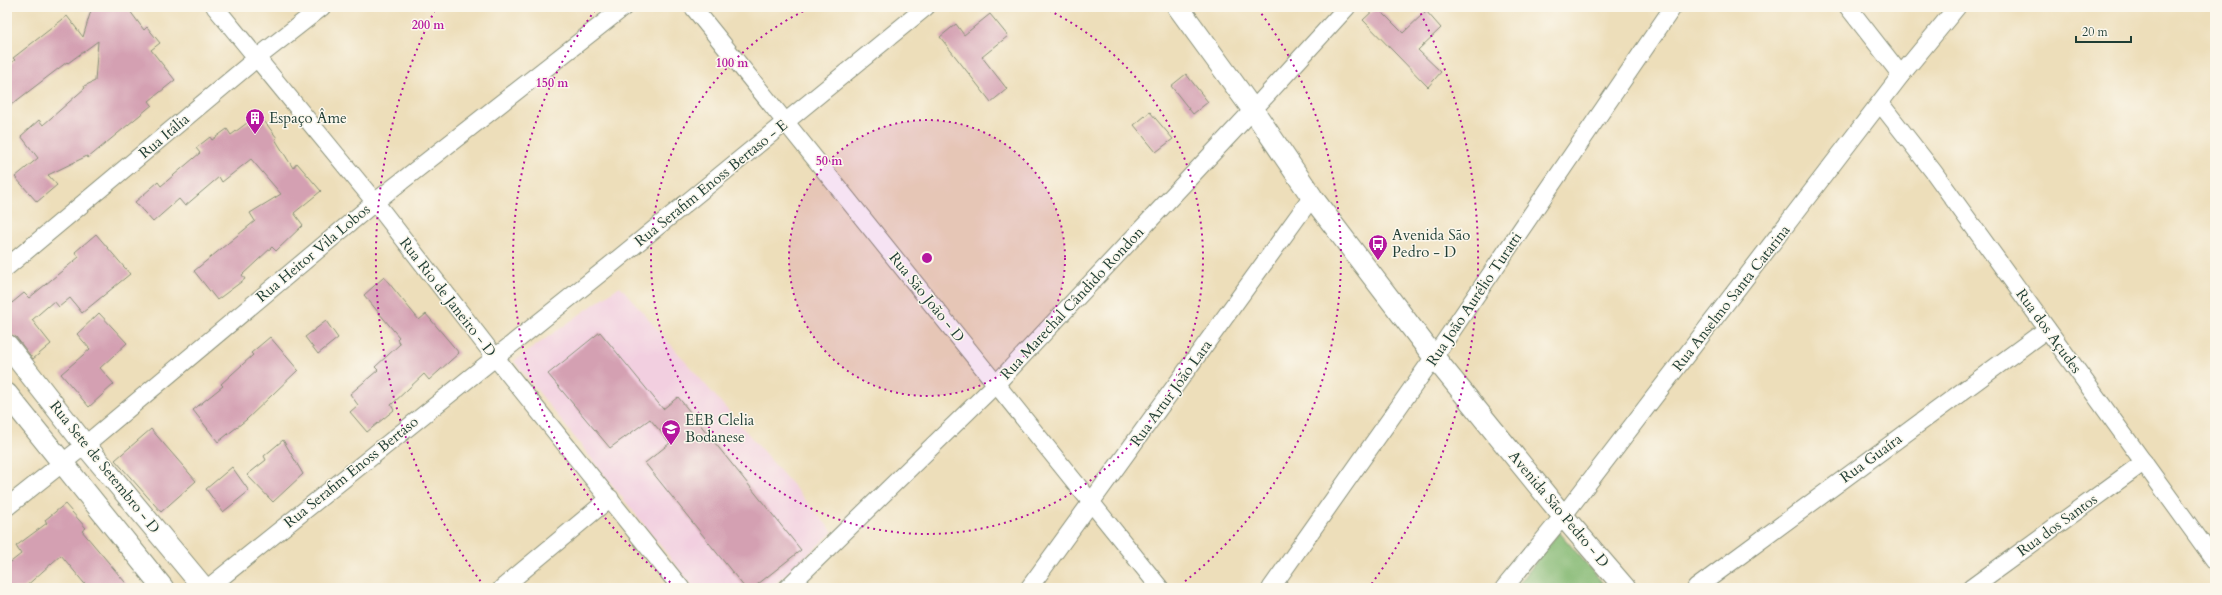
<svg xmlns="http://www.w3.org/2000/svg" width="2222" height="595" viewBox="0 0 2222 595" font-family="Cardo,serif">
  <rect width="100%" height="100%" fill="#fbf7ec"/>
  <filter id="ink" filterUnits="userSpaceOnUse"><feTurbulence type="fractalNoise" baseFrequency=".025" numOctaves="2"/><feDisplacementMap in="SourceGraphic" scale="8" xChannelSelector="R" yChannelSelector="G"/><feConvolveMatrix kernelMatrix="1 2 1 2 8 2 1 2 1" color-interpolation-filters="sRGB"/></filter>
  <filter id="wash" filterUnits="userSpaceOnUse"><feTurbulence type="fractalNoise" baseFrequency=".012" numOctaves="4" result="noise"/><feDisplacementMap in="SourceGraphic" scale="16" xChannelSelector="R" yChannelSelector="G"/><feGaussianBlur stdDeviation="0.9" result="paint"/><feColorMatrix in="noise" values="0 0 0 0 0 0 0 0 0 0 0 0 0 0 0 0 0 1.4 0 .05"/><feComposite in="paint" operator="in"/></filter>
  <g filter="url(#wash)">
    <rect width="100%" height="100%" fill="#eddeba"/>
    <!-- built -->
    <path fill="#f2cfe0" d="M620,286L833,532L771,588H694L514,361Z"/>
    <!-- forest -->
    <path fill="#86ba74" stroke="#527c54" d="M1559,532L1607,588H1516Z"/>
    <g id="blocks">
      <!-- building -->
      <g fill="#d4a0b2">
        <path d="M92,7H127L144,30L147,27L160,43L151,50L175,80L149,101L152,105L88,158L87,156L48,175L57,185L37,202L15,177L38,158L21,136L39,120L43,125L85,88L84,86L95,81L98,41L68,63L67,62L7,108V66L15,60L13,58L67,16L83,37Z"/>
        <path d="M1377,7L1403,33L1426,11L1441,28L1418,50L1441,72L1428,87L1363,20Z"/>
        <path d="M990,14L1008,36L982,57L1007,89L991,102L940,37L956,24L964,35Z"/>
        <path d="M1186,74L1208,102L1193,114L1171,86Z"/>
        <path d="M1150,112L1173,139L1156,152L1134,125Z"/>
        <path d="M259,114L277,138L275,139L293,168L297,163L321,191L294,213L303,225L276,251L272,247L242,275L245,279L217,300L194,271L255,221L250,213L281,194L251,159L222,182L219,177L185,206L179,199L153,222L135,202L158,182L161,186L200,153L196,148L210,137L212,140L227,129L231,135Z"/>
        <path d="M96,234L130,274L82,313L70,298L59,307L54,301L32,320L51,344L33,359L16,337L7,333V307L24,293L29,298L79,257L75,252Z"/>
        <path d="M384,277L419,320L426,314L459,353L429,380L424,374L391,405L394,410L367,432L350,412L358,405L350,394L378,370L375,367L400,344L397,339L399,337L364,295Z"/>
        <path d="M99,313L127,343L100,368L114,384L89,407L61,374L90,349L77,334Z"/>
        <path d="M326,321L338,338L318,354L305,337Z"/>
        <path d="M600,332L663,409L678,397L801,550L753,588H745L645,463L670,443L650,419L610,448L548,374Z"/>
        <path d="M270,337L298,370L246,420L218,442L193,410L223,386L221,384L253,355L251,353Z"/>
        <path d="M151,429L196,481L161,512L115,460Z"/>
        <path d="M283,440L303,474L273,502L247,475L266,460L264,456Z"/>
        <path d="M232,467L249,491L223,512L206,489Z"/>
        <path d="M65,504L86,528L82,531L130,588H88L61,555L24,588H7V565L21,554L16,546L47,523L45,520Z"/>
      </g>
    </g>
  </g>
  <g filter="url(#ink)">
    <use href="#blocks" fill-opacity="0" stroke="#868e77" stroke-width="1"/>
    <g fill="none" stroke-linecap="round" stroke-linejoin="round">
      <!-- minor casing -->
      <g stroke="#868e77" stroke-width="19">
        <g id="minor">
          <path d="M215,7L375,202L495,357L681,588"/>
          <path d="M693,7L1160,588"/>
          <path d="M1848,7L1901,75"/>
          <path d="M1880,103L1933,171L2215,561"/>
          <path d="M7,267L257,58L322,7"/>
          <path d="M7,507L85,445L375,202L624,7"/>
          <path d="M208,588L613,263L926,7"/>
          <path d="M502,588L610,498"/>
          <path d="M787,588L997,383L1253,110L1347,7"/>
          <path d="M1029,588L1312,197"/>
          <path d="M1271,588L1434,357L1673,7"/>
          <path d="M1504,588L1563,516L1901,75L1957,7"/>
          <path d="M1696,588L2047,329"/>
          <path d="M1971,588L2144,462"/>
        </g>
      </g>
      <!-- tertiary casing -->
      <g stroke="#868e77" stroke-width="23">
        <g id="tertiary">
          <path d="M1178,7L1253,110L1312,197L1434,357L1563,516L1625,588"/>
          <path d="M7,345L85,445L204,588"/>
          <path d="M7,394L163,588"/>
        </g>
      </g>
      <!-- minor -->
      <use href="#minor" stroke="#fff" stroke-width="17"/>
      <!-- tertiary -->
      <use href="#tertiary" stroke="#fff" stroke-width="21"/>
    </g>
  </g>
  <!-- distance rings -->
  <circle cx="927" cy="258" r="138" fill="#b5179e" fill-opacity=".12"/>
  <g fill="none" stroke="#b5179e" stroke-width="2" stroke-dasharray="2 4">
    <circle cx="927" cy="258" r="138"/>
    <path d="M1044 8A276 276 0 1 1 810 8"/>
    <path d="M675 586A414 414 0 0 1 596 9M1258 9A414 414 0 0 1 1179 586"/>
    <path d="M484 586A551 551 0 0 1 436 8M1418 8A551 551 0 0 1 1370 586"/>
  </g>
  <!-- icons -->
  <defs>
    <g id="building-pin" transform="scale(1)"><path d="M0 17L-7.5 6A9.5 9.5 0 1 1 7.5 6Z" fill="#b5179e" stroke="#fbf7ec"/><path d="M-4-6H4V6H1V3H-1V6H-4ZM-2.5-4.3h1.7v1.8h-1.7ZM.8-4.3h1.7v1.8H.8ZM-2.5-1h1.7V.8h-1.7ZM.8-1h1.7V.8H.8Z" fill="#fff"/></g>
    <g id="bus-pin" transform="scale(1)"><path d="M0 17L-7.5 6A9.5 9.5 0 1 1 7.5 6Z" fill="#b5179e" stroke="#fbf7ec"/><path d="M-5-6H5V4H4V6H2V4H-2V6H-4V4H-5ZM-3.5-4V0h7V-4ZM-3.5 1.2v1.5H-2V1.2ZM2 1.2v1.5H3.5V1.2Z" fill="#fff"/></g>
    <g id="school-pin" transform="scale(1)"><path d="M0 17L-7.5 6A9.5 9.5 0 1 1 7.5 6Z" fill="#b5179e" stroke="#fbf7ec"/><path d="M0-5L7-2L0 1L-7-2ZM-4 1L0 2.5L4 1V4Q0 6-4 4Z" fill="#fff"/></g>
  </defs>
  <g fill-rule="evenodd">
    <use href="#building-pin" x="255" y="118"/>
    <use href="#bus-pin" x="1378" y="244"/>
    <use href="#school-pin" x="671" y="429"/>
  </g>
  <g text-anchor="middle" stroke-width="3" stroke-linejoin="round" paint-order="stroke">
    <!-- poi labels -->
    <g font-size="15" fill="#1f3d34" stroke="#fbf7ec" text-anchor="start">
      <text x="269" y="123">Espaço Âme</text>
      <text x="1392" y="240">Avenida São<tspan x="1392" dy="17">Pedro - D</tspan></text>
      <text x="685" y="425">EEB Clelia<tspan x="685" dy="17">Bodanese</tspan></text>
    </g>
    <!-- street labels -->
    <g font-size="15" fill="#1f3d34" stroke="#fbf7ec">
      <text transform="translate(164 136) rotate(-40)" y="5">Rua Itália</text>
      <text transform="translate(711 183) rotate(-39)" y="5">Rua Serafim Enoss Bertaso - E</text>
      <text transform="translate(313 253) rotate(-40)" y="5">Rua Heitor Vila Lobos</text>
      <text transform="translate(448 297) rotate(52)" y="5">Rua Rio de Janeiro - D</text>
      <text transform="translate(927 297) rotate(51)" y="5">Rua São João - D</text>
      <text transform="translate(1731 298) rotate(-52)" y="5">Rua Anselmo Santa Catarina</text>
      <text transform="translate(1474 299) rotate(-56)" y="5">Rua João Aurélio Turatti</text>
      <text transform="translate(1072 303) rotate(-47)" y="5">Rua Marechal Cândido Rondon</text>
      <text transform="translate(2049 331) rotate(54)" y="5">Rua dos Açudes</text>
      <text transform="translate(1171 393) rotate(-54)" y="5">Rua Artur João Lara</text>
      <text transform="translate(1871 458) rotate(-36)" y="5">Rua Guaíra</text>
      <text transform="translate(105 467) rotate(51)" y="5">Rua Sete de Setembro - D</text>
      <text transform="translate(351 472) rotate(-39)" y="5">Rua Serafim Enoss Bertaso</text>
      <text transform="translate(1559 509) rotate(50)" y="5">Avenida São Pedro - D</text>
      <text transform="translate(2057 525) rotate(-36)" y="5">Rua dos Santos</text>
    </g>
  </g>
  <circle cx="927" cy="258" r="6" fill="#b5179e" stroke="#fbf7ec" stroke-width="2"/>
  <g font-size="12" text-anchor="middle" font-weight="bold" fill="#b5179e" stroke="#fbf7ec" stroke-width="3" stroke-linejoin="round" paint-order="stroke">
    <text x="428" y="29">200 m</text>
    <text x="732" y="67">100 m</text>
    <text x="552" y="87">150 m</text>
    <text x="829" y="165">50 m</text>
  </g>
  <!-- margin -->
  <rect width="2222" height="595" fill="none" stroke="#fbf7ec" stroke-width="24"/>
  <!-- scale -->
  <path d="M2076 36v6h55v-6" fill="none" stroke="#1f3d34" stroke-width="2"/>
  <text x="2082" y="36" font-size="12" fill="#1f3d34" stroke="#fbf7ec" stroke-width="3" paint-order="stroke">20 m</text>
</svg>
